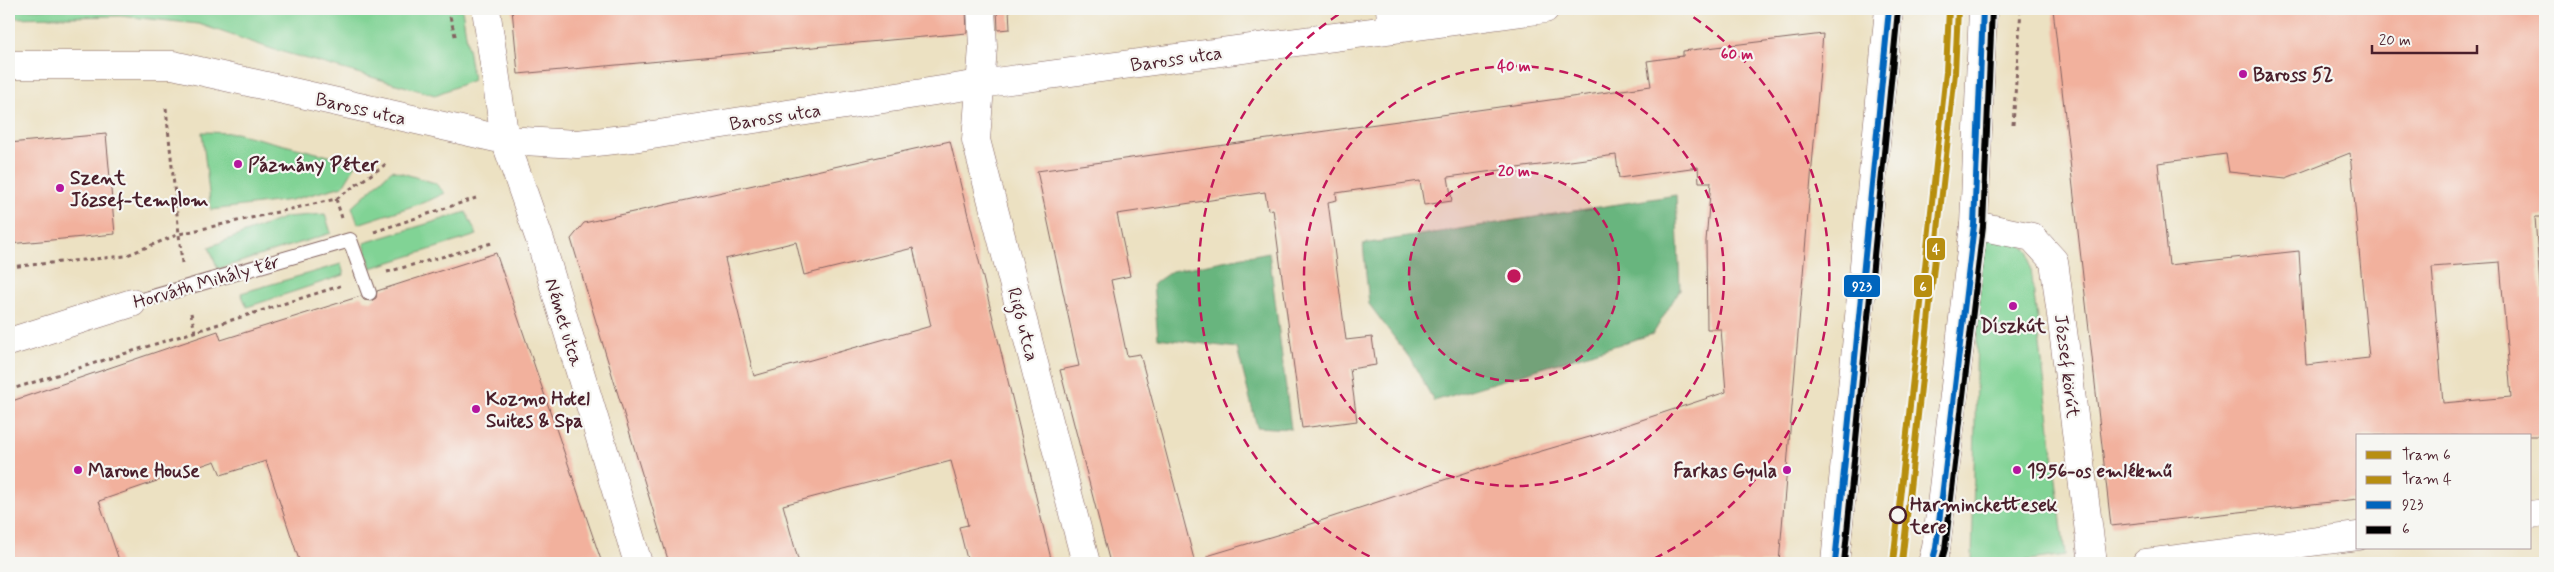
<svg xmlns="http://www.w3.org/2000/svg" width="2554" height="572" viewBox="0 0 2554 572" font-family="Mynerve,sans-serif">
  <rect width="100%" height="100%" fill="#f6f6f2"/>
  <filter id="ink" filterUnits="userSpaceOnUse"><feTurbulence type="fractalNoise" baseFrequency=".02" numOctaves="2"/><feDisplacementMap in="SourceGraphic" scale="10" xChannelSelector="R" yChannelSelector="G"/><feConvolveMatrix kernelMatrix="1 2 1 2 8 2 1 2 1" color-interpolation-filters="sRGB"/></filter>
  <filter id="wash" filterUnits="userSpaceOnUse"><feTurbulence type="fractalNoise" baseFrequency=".0096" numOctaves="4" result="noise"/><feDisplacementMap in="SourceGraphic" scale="20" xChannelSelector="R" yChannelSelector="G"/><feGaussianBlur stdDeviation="1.12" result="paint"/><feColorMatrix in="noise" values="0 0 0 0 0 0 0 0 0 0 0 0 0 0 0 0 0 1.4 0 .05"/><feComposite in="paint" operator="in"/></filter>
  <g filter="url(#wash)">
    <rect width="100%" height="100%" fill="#ece1c2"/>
    <!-- green -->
    <g fill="#81d395" stroke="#667960">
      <path d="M9,9H462L473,80L435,95L272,49L199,24L120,16L9,18Z"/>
      <path d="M202,132L236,133L357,163L343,186L291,200L211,210Z"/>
      <path d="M392,170L435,183L445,193L428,201L358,224L352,207Z"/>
      <path d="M466,212L477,235L371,268L364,243Z"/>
      <path d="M325,214L331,233L218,269L209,247L286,217Z"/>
      <path d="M1979,237L2016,239L2029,252L2065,555L2010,563H1972Z"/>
      <path d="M341,264L344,275L247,307L241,293Z"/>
    </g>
    <!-- forest -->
    <g fill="#68b57e" stroke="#596a54">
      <path d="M1676,195L1680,289L1653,334L1434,401L1411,360L1369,304L1363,244Z"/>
      <path d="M1269,252L1291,429L1257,427L1237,348L1158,338L1153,284L1172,271Z"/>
    </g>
    <g id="blocks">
      <!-- building -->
      <g fill="#f2b19d" fill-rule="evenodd">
        <path d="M512,9H966L967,33L518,74Z"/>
        <path d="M997,9H1009L1010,29L998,30Z"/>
        <path d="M2053,9H2545V217H2535L2541,299L2545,298V436H2358V499L2111,526ZM2350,153L2369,358L2306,365L2299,251L2169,265L2158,163L2226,154L2229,172L2286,178ZM2500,262L2511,397L2443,403L2432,267Z"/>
        <path d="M1823,34L1779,563H1208L1207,556L1290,531L1480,468V469L1593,436L1726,392L1721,329H1707L1706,241L1711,182H1699L1698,167L1619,178L1616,155L1448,177L1452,201L1424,205L1420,181L1336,193L1337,200L1328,202L1346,340L1372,337L1376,365L1350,369L1357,421L1302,428L1273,209L1268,210L1265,192L1117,214L1130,276L1111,280L1127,356L1140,354L1195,563H1110L1060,370L1079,366L1037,171L1651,86L1647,61L1683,56V51Z"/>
        <path d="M106,134L115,234L9,244V143Z"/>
        <path d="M950,141L1052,563H968L959,527L968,525L951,461L783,505L799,563H669L571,239L584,223ZM796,242L804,275L913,248L931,326L754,376L725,259Z"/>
        <path d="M496,253L602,563H300L266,461L221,475L215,461L99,501L120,563H9V402L218,331L221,340L361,296L364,300L371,301L376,298L377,291Z"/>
      </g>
    </g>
  </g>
  <g filter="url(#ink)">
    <use href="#blocks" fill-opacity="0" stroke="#836360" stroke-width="1"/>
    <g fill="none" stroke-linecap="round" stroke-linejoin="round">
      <!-- service casing -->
      <g stroke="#836360" stroke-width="16">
        <path id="service" d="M132,303L350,240L369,293"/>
      </g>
      <!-- minor casing -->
      <g stroke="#836360" stroke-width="29">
        <g id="minor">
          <path d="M486,9L505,140L540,240L638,563"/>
          <path d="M981,9L983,47L976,140L1086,563"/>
          <path d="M1390,9L1392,29"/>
          <path d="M1974,225L2032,237L2054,261L2093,563"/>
          <path d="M9,342L132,303"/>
          <path d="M2530,515L2545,513"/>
          <path d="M2146,563L2358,536"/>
        </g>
      </g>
      <!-- tertiary casing -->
      <g stroke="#836360" stroke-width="29">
        <path id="tertiary" d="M9,65H173L505,140L577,144L633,138L980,84L1545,9"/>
      </g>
      <!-- secondary casing -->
      <g stroke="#836360" stroke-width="29">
        <g id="secondary">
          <path d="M1835,563L1889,9"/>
          <path d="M1932,563L1936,548L1974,225L1983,9"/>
        </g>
      </g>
      <!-- path -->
      <g stroke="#836360" stroke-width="3" stroke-dasharray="4 4" stroke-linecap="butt">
        <path d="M448,9L456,39"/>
        <path d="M166,108L179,234L336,199L386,164"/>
        <path d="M2013,125L2021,9"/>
        <path d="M336,199L342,218"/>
        <path d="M374,232L476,198"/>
        <path d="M9,267L125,256L179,234L182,263"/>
        <path d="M387,272L492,243"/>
        <path d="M191,313L195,332"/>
        <path d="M9,390L340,286"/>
      </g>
      <!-- service -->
      <use href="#service" stroke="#fff" stroke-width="14"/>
      <!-- minor -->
      <use href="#minor" stroke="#fff" stroke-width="28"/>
      <!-- tertiary -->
      <use href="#tertiary" stroke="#fff" stroke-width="28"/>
      <!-- secondary -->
      <use href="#secondary" stroke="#fff" stroke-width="28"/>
      <!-- bus-1 casing -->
      <g stroke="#f6f6f2" stroke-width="10">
        <g id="bus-1">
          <path d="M1835,563L1889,9"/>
          <path d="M1932,563L1936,548L1974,225L1983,9"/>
        </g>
      </g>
      <!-- bus-2 casing -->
      <g stroke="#f6f6f2" stroke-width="10">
        <g id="bus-2">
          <path d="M1844,563L1898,10"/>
          <path d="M1941,563L1945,549L1983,226L1992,9"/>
        </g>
      </g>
      <!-- bus-1 -->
      <use href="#bus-1" stroke="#0065bd" stroke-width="6"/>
      <!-- bus-2 -->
      <use href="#bus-2" stroke="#000" stroke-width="6"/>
      <!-- tram-1 casing -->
      <g stroke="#f6f6f2" stroke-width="10">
        <path id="tram-1" d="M1893,563L1946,72L1949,9"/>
      </g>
      <!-- tram-2 casing -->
      <g stroke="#f6f6f2" stroke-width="10">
        <path id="tram-2" d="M1902,563L1955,73L1958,9"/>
      </g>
      <!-- tram-1 -->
      <use href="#tram-1" stroke="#b78e11" stroke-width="6"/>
      <!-- tram-2 -->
      <use href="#tram-2" stroke="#b78e11" stroke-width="6"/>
    </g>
  </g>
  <!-- distance rings -->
  <circle cx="1514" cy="276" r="105" fill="#c2185b" fill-opacity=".12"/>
  <g fill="none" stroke="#c2185b" stroke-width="2.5" stroke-dasharray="9 6">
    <circle cx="1514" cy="276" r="105"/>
    <circle cx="1514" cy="276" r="210"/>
    <path d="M1383 563A315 315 0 0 1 1347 9M1681 9A315 315 0 0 1 1645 563"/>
  </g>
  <!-- markers -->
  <g fill="#b5179e" stroke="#f6f6f2" stroke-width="2">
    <circle cx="2243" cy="74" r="5"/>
    <circle cx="238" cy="164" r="5"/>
    <circle cx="60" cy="188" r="5"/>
    <circle cx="2013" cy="306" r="5"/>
    <circle cx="476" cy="409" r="5"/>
    <circle cx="78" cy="470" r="5"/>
    <circle cx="1787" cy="470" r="5"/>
    <circle cx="2017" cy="470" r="5"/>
  </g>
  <circle fill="#f6f6f2" stroke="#4a1f2b" stroke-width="2.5" cx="1898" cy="515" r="8"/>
  <g text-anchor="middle" stroke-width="4.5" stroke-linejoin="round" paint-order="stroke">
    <!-- street labels -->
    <g font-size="19" fill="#4a1f2b" stroke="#f6f6f2">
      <text transform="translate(1176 58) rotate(-8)" y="7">Baross utca</text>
      <text transform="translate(361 108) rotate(13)" y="7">Baross utca</text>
      <text transform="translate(775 116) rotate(-9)" y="7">Baross utca</text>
      <text transform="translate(206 281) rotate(-16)" y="7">Horváth Mihály tér</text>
      <text transform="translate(565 322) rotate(73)" y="7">Német utca</text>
      <text transform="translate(1024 324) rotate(75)" y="7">Rigó utca</text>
      <text transform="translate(2068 366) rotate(83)" y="7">József körút</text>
    </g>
    <!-- poi labels -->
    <g font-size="19" font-weight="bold" fill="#4a1f2b" stroke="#f6f6f2" text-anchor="start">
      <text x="2253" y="81">Baross 52</text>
      <text x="248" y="171">Pázmány Péter</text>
      <text x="70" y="184">Szent<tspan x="70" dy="22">József-templom</tspan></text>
      <text x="2013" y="332" text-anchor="middle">Díszkút</text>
      <text x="486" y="405">Kozmo Hotel<tspan x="486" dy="22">Suites &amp; Spa</tspan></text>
      <text x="88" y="477">Marone House</text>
      <text x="1777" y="477" text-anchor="end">Farkas Gyula</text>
      <text x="2027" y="477">1956-os emlékmű</text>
    </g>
    <!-- stop labels -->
    <g font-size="19" font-weight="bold" fill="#4a1f2b" stroke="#f6f6f2" text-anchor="start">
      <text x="1910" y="511">Harminckettesek<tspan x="1910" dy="22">tere</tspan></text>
    </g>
  </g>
  <circle cx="1514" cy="276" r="8" fill="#c2185b" stroke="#f6f6f2" stroke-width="2.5"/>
  <g font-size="15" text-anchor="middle" font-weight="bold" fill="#c2185b" stroke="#f6f6f2" stroke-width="4.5" stroke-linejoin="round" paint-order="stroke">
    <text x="1737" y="59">60 m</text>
    <text x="1514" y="71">40 m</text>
    <text x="1514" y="176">20 m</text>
  </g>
  <g stroke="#f6f6f2" stroke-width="2">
    <rect x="1926" y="237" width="20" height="24" rx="5" fill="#b78e11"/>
    <rect x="1843" y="274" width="38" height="24" rx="5" fill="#0065bd"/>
    <rect x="1913" y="274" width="20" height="24" rx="5" fill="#b78e11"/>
  </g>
  <g font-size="14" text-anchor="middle" font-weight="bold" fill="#fff">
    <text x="1936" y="254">4</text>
    <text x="1862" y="291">923</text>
    <text x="1923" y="291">6</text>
  </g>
  <!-- margin -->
  <rect width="2554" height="572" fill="none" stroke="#f6f6f2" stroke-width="30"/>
  <!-- legend -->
  <rect x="2356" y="434" width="175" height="115" fill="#f6f6f2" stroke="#b1a0a2"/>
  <rect x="2366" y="451" width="25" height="8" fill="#b78e11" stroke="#b1a0a2"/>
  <text x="2402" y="460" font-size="15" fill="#4a1f2b">Tram 6</text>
  <rect x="2366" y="476" width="25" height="8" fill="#b78e11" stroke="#b1a0a2"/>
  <text x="2402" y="484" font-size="15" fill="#4a1f2b">Tram 4</text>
  <rect x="2366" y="501" width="25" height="8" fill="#0065bd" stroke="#b1a0a2"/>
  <text x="2402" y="510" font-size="15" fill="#4a1f2b">923</text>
  <rect x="2366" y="526" width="25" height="8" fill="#000000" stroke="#b1a0a2"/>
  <text x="2402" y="534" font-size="15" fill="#4a1f2b">6</text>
  <!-- scale -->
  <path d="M2372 45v8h105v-8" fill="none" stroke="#4a1f2b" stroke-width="2.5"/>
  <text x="2379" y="45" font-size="15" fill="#4a1f2b" stroke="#f6f6f2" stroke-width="4" paint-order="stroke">20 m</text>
</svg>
